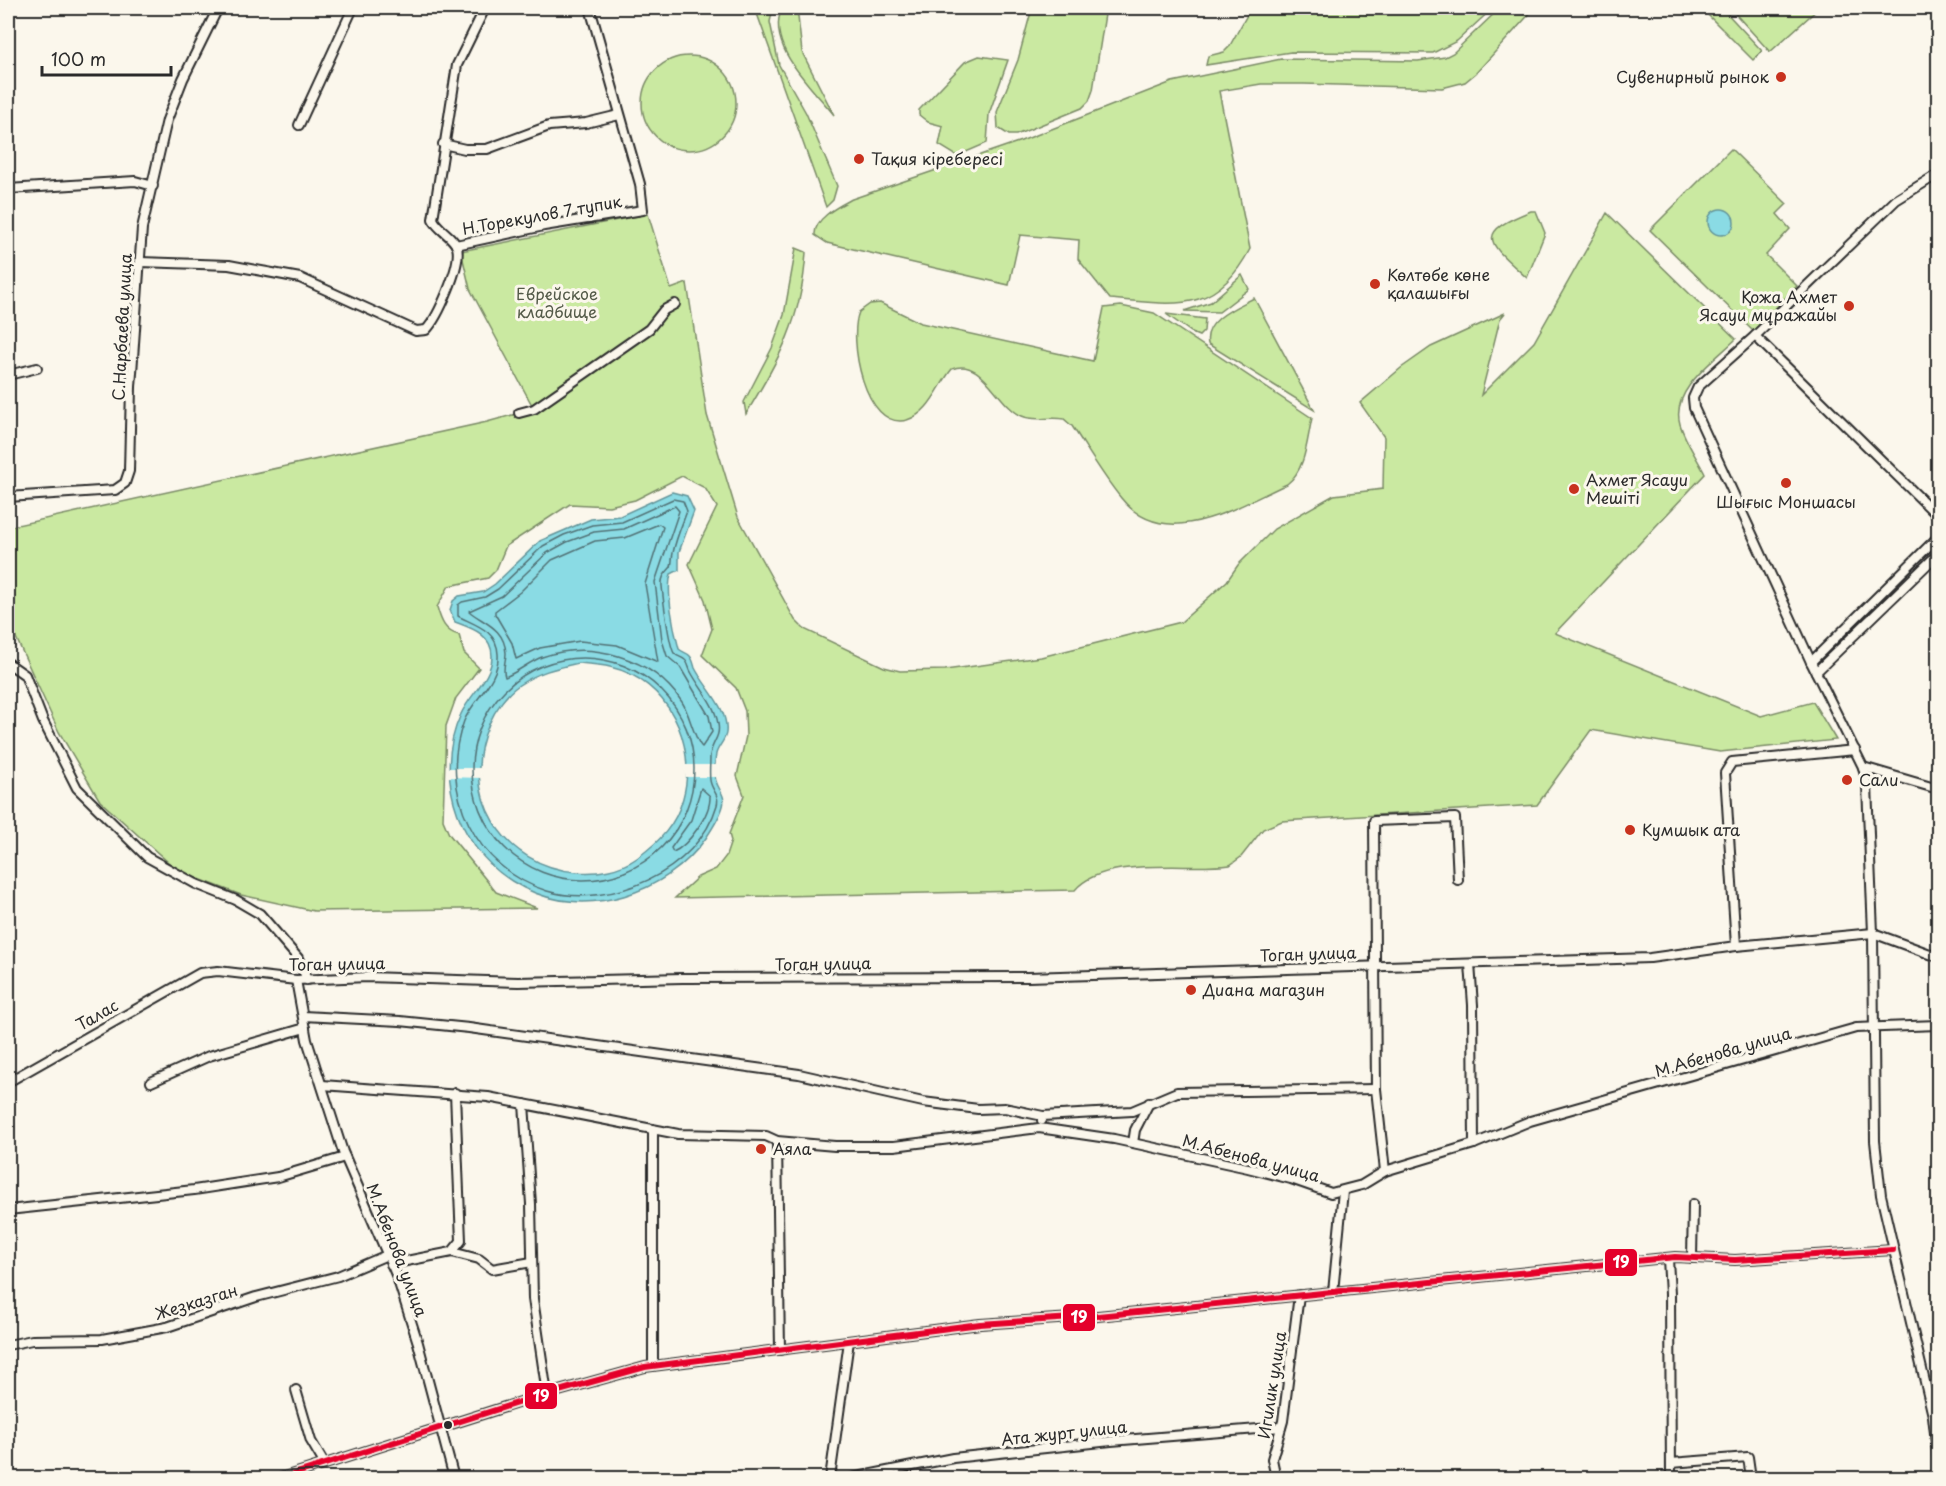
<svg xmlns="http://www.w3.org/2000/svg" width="1946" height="1486" viewBox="0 0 1946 1486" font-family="'Playpen Sans',sans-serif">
  <rect width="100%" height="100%" fill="#fbf7ec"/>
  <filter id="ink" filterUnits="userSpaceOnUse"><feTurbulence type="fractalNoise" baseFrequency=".0167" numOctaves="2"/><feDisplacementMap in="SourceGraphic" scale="12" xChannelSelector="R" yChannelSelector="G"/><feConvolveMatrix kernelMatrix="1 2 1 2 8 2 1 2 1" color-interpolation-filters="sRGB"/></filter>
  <g filter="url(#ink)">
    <!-- green -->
    <g fill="#cae9a1" stroke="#7a8a66" stroke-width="1.5">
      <path d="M755,8H773L770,22L779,65L806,113L837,186L833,200L826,207Z"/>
      <path d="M782,8H797L802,52L834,115C812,87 765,46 782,8Z"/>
      <path d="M1032,8H1106L1093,90L1089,101L1082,108L1016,135H1009L998,128L997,112L1018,60Z"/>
      <path d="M1251,8H1493L1457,41L1433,53L1291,52L1206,65L1208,56L1224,52L1229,47Z"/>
      <path d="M1500,8H1535L1476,73L1465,82L1442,88L1304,84H1261L1219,91L1250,249C1215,316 1174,304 1110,299L1078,259L1079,240L1020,235L1009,285L827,243L815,235C814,218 839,206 852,199L1021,141L1172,82L1281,59L1418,61L1445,57L1453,53Z"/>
      <path d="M1701,8H1722L1762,51L1753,60Z"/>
      <path d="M1730,8H1819L1770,52Z"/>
      <circle cx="689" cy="103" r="47"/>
      <path d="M979,56L1008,60L989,114L987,143L957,156L939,145L943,126L928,122L919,115V110L965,62Z"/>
      <path d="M1731,149L1787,204L1777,214L1790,229L1766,255L1797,286L1753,331L1650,230Z"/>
      <path d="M1531,211H1536L1545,233L1527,278C1489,243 1472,234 1531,211Z"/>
      <path d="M1607,213L1736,339C1715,360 1670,390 1680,424C1685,441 1697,458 1705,474L1555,633L1761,716L1813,702L1836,740L1720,752L1591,730L1537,805L1282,821L1263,829L1241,857L1230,865C1188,871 1105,855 1075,890L675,898L698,877L716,869L726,856L731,841L729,834L744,795L737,776L746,736L745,711L736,688L702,655L712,629L705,600L689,564L717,507L705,488L682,476L635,500L609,506L570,504L506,546L496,570L488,578L449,586L437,607C441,621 445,632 459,635L464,653L479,668L456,698L446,726L443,820L449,834L496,892L537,908L314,911L241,895L178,871L100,801L59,732L8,620V527L487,422L534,409L652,323L533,407L470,289L461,251L648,214L671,289L687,283L707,415L738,517L795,620L804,629L884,667L900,671L945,670L1041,657L1181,622L1227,581L1238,565L1274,529L1334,495L1383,489L1384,437L1360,403L1401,368L1431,347L1505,313L1500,319L1481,395L1534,342Z"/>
      <path d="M796,248L806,252C802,319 780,358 746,414L744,402L772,348L784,315Z"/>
      <path d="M1242,275L1249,289L1219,312L1184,311L1211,302Z"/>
      <path d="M1254,298L1314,410L1208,344C1203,320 1237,307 1254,298Z"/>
      <path d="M880,303L921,323L1093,361L1104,308L1121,306L1154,313L1312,418C1307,439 1306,470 1287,484C1238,506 1165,554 1121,498C1103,476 1088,450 1072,426L1064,419C1049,416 1036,422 1022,416C998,406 982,356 952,369C938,386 930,413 907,420C864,431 848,338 859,312L870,304Z"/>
      <path d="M1166,314L1205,319L1204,331L1199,336L1194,334Z"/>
    </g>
    <!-- water -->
    <g fill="#8adbe4" stroke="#64959a" stroke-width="1.5" fill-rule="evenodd">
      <circle cx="1721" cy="222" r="13"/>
      <path d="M672,492L687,496L694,511L679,552V570L671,574C666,592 674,631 679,649C682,652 688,653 690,656C693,659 694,665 695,668C705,688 729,709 726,733C725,741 718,746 716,754C715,760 714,775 716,781C719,791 726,795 723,806C720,817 712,829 706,838C667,894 586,920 524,888C461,857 431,779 461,714C470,694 492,678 492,656C492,634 471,628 455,622L450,610L453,601L459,596L483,592L495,584L540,541L591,519L620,516ZM578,663C588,664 600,664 610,667C668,680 698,744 683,798C676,825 659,842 637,858C620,870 597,874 577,872C502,866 458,793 489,724C495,710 506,694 519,685C538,672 556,668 578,663Z"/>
    </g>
    <!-- pier -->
    <g fill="#fbf7ec">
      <path d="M684,765H719V777H686Z"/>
      <path d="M446,768H481L482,778L447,777Z"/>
    </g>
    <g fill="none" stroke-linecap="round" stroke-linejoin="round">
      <!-- shore -->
      <g stroke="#517175" stroke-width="1.5">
        <path d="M673,499L683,501L687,511C682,525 676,538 673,553C672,557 672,564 671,567C666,573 661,576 662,586C663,598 669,645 674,653C677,657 682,657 685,660C688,662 689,669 691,672C700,689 715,704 718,724C721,738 710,744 710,757C710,765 709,773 710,780C711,790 720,794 717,805C698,871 610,910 547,891C476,869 437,791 464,721C474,698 500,680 498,654C497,630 475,625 458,616V605L462,602L485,597L498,589L543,546L564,535L592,525L622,522Z"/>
        <path d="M675,506L679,511L655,582L662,640L667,656L680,667L709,716L712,732L702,747C695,741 689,712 682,702C652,657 591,640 542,657C529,662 518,672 505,677C502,669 506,661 506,653C504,627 483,623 469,611L502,596L547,553L567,542L594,532L624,529Z"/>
        <path d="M659,524L663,527L645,584L658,662L617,645L580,641L540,648L516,659L512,643L495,614V611L520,592L552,560L595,541L625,538Z"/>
        <circle cx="583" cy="769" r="111"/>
        <path d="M701,788L710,796C711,814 688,846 673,852L671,848L691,820Z"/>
      </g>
      <!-- minor casing -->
      <g stroke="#2b2b2b" stroke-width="12">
        <g id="minor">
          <path d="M299,125L353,8"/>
          <path d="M443,144L465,149H487L549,126L586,123L619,115"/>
          <path d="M1938,174L1896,200L1755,336L1938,516"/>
          <path d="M8,189L135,181L153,186"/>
          <path d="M456,245L544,226L643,210L640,184L590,8"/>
          <path d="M140,262L229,265L300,278L416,331L426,330C438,318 462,264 457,247C453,236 438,230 433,219L457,65L485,8"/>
          <path d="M1755,336L1698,387L1693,398L1694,408L1811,662L1863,767L1867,785L1873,933L1875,1141L1881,1195L1933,1416L1938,1460"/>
          <path d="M8,375L37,368"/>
          <path d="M519,413L534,409L649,329L664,310L675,304"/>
          <path d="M8,497L115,490L125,483L129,471L131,387L142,228L167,120L183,79L218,8"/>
          <path d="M1811,662L1938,537"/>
          <path d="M8,663L25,675L43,721L77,788L147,857L196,884L236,900L260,914L298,958L307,980"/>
          <path d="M1816,672L1938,554"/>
          <path d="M1863,767L1938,789"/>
          <path d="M1736,946L1873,933L1938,957"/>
          <path d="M1470,964L1473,1005L1474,1144"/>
          <path d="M296,980L307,1040L343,1152L397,1277L418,1343L454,1478"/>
          <path d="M303,1016L400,1021L469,1028L799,1074L923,1102L978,1109L1005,1108L1043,1116"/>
          <path d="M8,1082L200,973L218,971L296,980L368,977L518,982L682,978L1028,977L1650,958L1736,946L1725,773L1732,762L1855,750"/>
          <path d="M151,1082L209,1056L305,1028"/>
          <path d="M322,1085L488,1097L678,1134L766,1136L777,1141L835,1146H894L1039,1128L1114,1139L1248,1168L1291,1179L1331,1193L1362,1185L1385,1171L1474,1144L1530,1121L1856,1028L1938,1025"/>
          <path d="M524,1104L531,1204L533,1299L547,1394"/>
          <path d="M1042,1120L1043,1116L1132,1111L1177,1092L1376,1089"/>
          <path d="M653,1130V1366"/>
          <path d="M777,1141L780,1350"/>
          <path d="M1133,1143L1135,1130L1149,1103"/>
          <path d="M1385,1171L1376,1089L1374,821L1455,818L1458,880"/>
          <path d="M8,1210L194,1190L278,1177L345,1157"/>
          <path d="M452,1252L479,1259L492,1269L532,1262"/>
          <path d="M1692,1258L1693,1204"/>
          <path d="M1668,1259L1670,1294L1671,1478"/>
          <path d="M391,1264L452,1252L461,1241L455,1093"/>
          <path d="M1333,1292L1343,1191"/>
          <path d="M8,1345L32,1340L102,1339L167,1327L256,1297L338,1276L387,1255"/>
          <path d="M296,1390L311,1441L324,1463"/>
          <path d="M1671,1463L1748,1457L1751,1478"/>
          <path d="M281,1478L530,1399L645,1367L980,1324L1088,1317L1675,1257L1735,1260L1893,1250"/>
          <path d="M830,1478L849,1341"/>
          <path d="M852,1478L953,1458L1111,1441L1281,1427"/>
          <path d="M1276,1478L1272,1459L1283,1421L1299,1295"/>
        </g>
      </g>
      <!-- minor -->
      <use href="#minor" stroke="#fbf7ec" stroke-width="8"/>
      <!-- bus-1 casing -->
      <g stroke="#fbf7ec" stroke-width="10">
        <path id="bus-1" d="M281,1478L530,1399L645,1367L980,1324L1088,1317L1675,1257L1735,1260L1893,1250"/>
      </g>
      <!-- bus-1 -->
      <use href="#bus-1" stroke="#e4002b" stroke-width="6"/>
    </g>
  </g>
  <!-- markers -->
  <g fill="#c8321e" stroke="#fbf7ec" stroke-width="2">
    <circle cx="1781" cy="77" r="6"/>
    <circle cx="859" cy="159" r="6"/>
    <circle cx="1375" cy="284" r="6"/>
    <circle cx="1849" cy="306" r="6"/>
    <circle cx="1786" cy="483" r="6"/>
    <circle cx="1574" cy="489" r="6"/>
    <circle cx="1847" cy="780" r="6"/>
    <circle cx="1630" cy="830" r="6"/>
    <circle cx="1191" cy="990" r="6"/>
    <circle cx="761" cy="1149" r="6"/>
  </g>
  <circle fill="#2b2b2b" stroke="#fbf7ec" stroke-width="2" cx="448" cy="1425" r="5"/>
  <g text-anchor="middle" stroke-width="6" stroke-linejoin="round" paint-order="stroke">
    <!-- poi labels -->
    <g font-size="16" fill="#2b2b2b" stroke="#fbf7ec" text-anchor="start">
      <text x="1769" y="83" text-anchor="end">Сувенирный рынок</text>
      <text x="871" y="165">Тақия кіребересі</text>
      <text x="1387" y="281">Көлтөбе көне<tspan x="1387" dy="18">қалашығы</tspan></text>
      <text x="1837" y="303" text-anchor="end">Қожа Ахмет<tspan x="1837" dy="18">Ясауи мұражайы</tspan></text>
      <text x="1586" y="486">Ахмет Ясауи<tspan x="1586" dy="18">Мешіті</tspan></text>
      <text x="1786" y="508" text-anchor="middle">Шығыс Моншасы</text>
      <text x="1859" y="786">Сали</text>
      <text x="1642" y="836">Кумшык ата</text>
      <text x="1203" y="996">Диана магазин</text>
      <text x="773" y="1155">Аяла</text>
    </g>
    <!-- street labels -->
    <g font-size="16" fill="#2b2b2b" stroke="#fbf7ec">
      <text transform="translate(542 215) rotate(-10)" y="6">Н.Торекулов 7 тупик</text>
      <text transform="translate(122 327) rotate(-87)" y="6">С.Нарбаева улица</text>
      <text transform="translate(1308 954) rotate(-2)" y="6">Тоган улица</text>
      <text transform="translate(337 964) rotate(-1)" y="6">Тоган улица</text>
      <text transform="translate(823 964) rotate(-1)" y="6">Тоган улица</text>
      <text transform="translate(97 1015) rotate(-30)" y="6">Талас</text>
      <text transform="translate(1723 1052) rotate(-16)" y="6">М.Абенова улица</text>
      <text transform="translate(1251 1158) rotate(15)" y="6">М.Абенова улица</text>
      <text transform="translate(397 1250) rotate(69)" y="6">М.Абенова улица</text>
      <text transform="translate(196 1302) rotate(-17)" y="6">Жезказган</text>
      <text transform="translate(1272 1385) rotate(-81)" y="6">Игилик улица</text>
      <text transform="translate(1064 1433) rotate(-6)" y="6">Ата журт улица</text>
    </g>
    <!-- park labels -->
    <g font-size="16" fill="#535a48" stroke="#fbf7ec">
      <text x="557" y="300">Еврейское<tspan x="557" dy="18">кладбище</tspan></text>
    </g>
  </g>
  <g stroke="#fbf7ec" stroke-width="2">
    <rect x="1604" y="1248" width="34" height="29" rx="6" fill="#e4002b"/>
    <rect x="1062" y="1303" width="34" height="29" rx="6" fill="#e4002b"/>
    <rect x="524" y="1382" width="34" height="28" rx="6" fill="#e4002b"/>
  </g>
  <g font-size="16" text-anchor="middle" font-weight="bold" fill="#fff">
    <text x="1621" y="1268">19</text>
    <text x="1079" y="1323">19</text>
    <text x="541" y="1402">19</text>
  </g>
  <!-- margin -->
  <rect width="1946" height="1486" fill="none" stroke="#fbf7ec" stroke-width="30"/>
  <rect x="15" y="15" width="1916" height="1456" fill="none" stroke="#2b2b2b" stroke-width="2" filter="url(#ink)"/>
  <!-- scale -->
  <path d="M42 66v9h129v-9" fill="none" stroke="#2b2b2b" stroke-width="3"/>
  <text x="51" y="66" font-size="18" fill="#2b2b2b" stroke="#fbf7ec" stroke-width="4.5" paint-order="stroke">100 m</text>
</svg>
